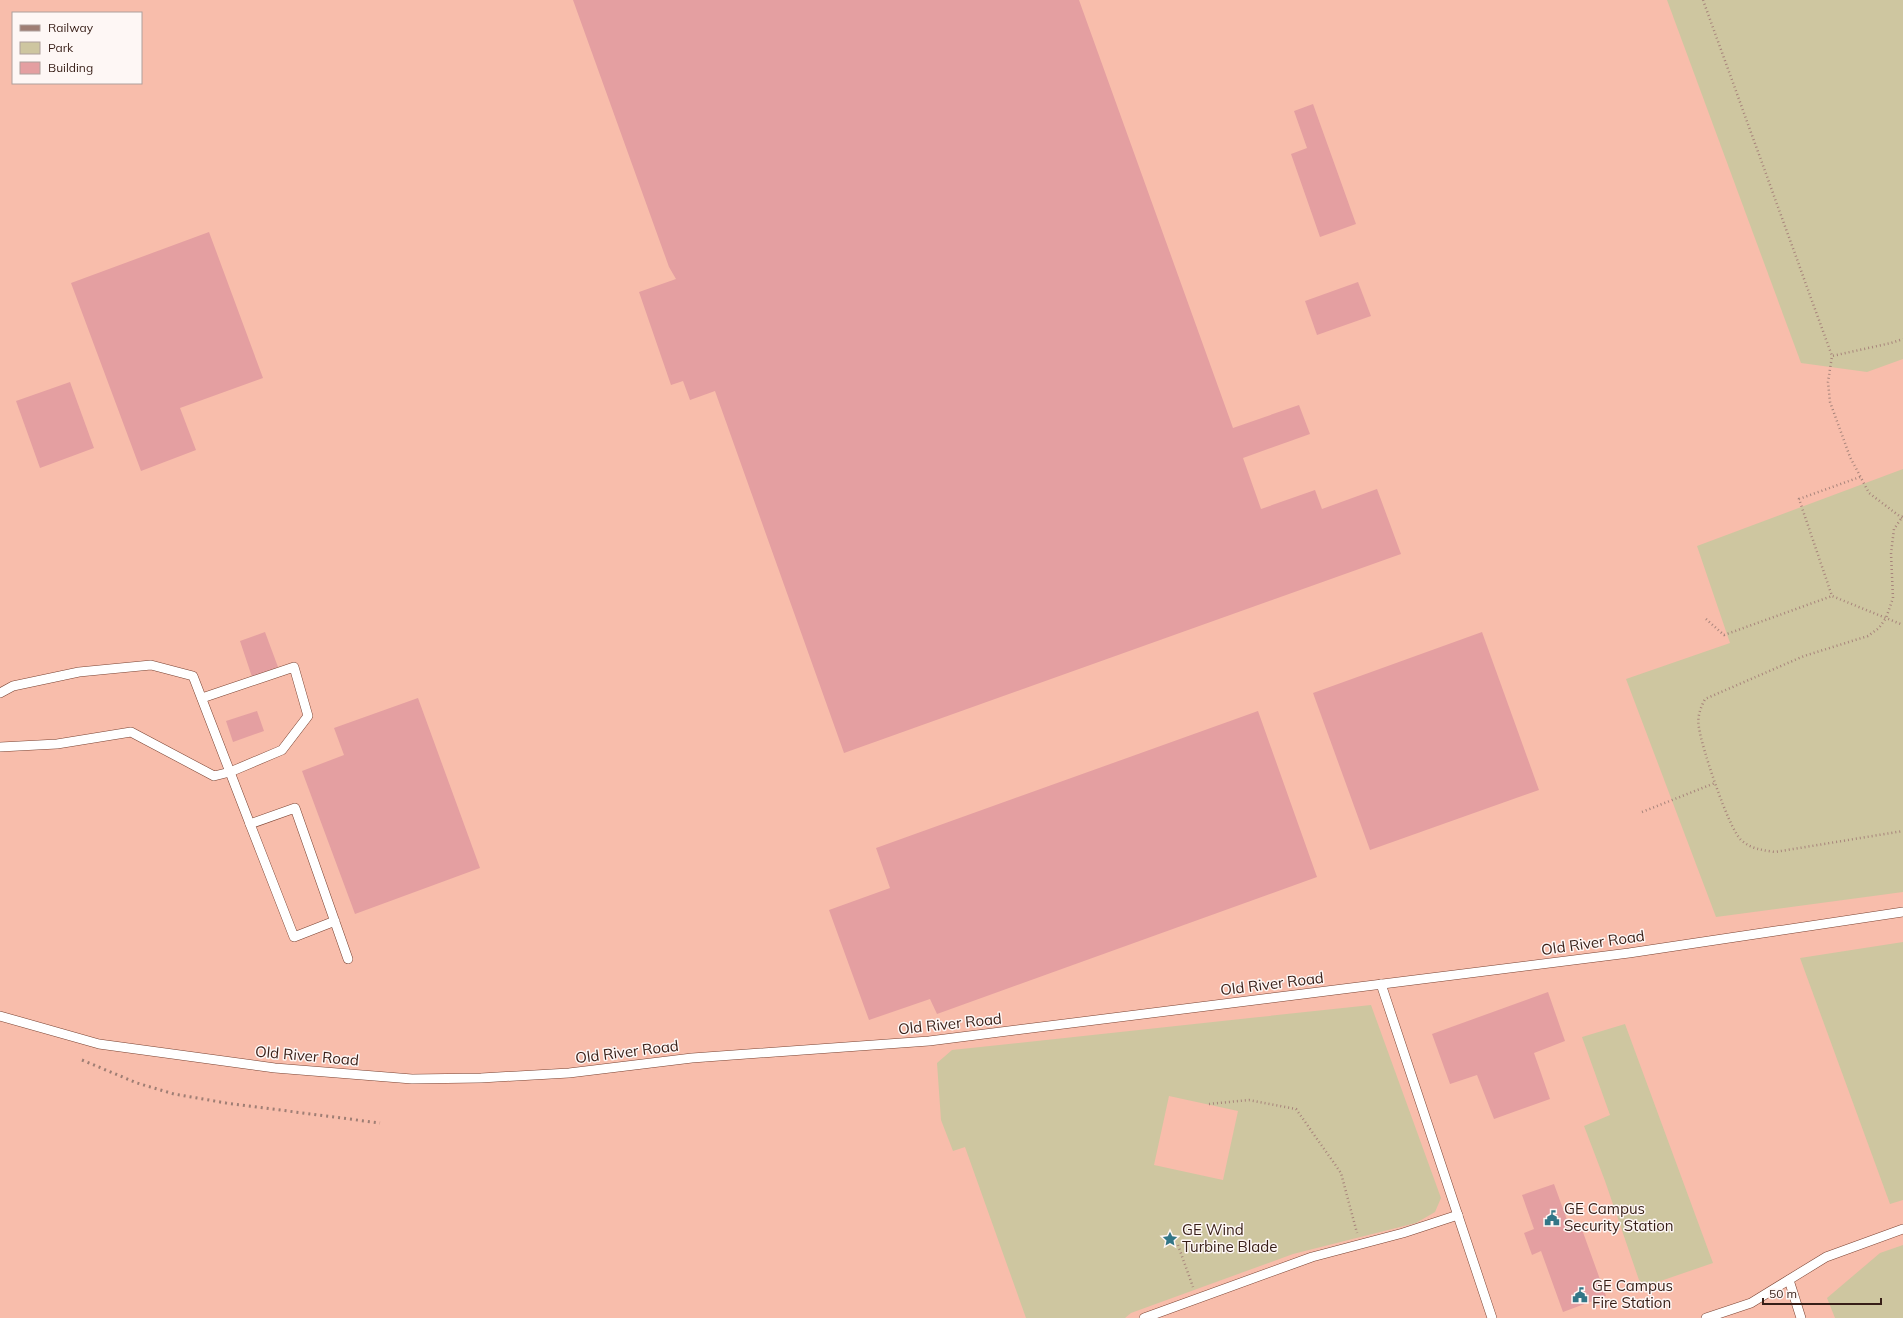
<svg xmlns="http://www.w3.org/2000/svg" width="1903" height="1318" viewBox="0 0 1903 1318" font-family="Mulish,sans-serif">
  <rect width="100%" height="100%" fill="#f6cdc1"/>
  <!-- built -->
  <path fill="#f8bdab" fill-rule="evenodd" d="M0,0H1903V1318H0ZM13,13H141V83H13Z"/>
  <!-- green -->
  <g fill="#cec6a0" fill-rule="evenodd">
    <path d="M1667,0H1903V359L1867,372L1801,363Z"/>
    <path d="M1903,469V892L1716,917L1626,679L1730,643L1697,546Z"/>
    <path d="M1903,942V1200L1890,1204L1800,958Z"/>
    <path d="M1371,1005L1441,1198L1435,1212L1416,1223L1293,1254L1131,1313L1125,1318H1026L965,1147L953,1151L941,1120L937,1063L952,1050ZM1169,1096L1238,1111L1223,1180L1154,1165Z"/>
    <path d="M1625,1024L1713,1263L1646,1286L1639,1280L1605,1181L1584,1126L1610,1115L1582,1037Z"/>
    <path d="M1903,1245V1318H1835L1827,1298L1880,1253Z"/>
  </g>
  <!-- building -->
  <g fill="#e49fa1">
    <path d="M573,0H1079L1233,428L1299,405L1310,434L1243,458L1261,509L1315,490L1322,509L1377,489L1401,554L844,753L715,391L690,400L683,381L671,385L639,292L676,279L669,267Z"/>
    <path d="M1313,104L1356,224L1320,237L1291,154L1307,148L1294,111Z"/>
    <path d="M209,232L263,378L180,408L196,450L141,471L71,283Z"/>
    <path d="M1358,282L1371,316L1317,335L1305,301Z"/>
    <path d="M70,382L94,448L40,468L16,401Z"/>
    <path d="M265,632L278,667L252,677L240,641Z"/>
    <path d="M1482,632L1539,790L1370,850L1313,693Z"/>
    <path d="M418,698L480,868L355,914L302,771L344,755L334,728Z"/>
    <path d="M257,711L264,731L233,742L226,721Z"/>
    <path d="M1258,711L1317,877L937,1014L930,999L869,1020L829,910L890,888L876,848Z"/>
    <path d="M1548,992L1565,1041L1534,1053L1550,1099L1494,1119L1477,1075L1450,1084L1432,1034Z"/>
    <path d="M1554,1184L1570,1228L1580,1224L1606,1296L1563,1312L1541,1251L1532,1255L1524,1233L1534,1229L1522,1195Z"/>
  </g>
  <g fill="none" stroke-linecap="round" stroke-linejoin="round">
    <!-- lane casing -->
    <g stroke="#7a4231" stroke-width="10">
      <g id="lane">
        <path d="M0,693L13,686L79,672L151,665L193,676L250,824"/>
        <path d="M0,747L57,744L131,732L214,776L230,772L282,750L308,716L294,667L202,698"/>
        <path d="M335,921L294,937L250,824L295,808L348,959"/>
        <path d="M1381,984L1492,1318"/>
        <path d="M0,1016L99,1044L275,1068L412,1079L481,1078L569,1073L692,1058L929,1041L1629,953L1903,912"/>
        <path d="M1789,1280L1801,1318"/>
        <path d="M1144,1318L1312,1257L1403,1233L1458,1215"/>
        <path d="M1706,1318L1751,1303L1826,1257L1903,1229"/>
      </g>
    </g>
    <!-- path -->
    <g stroke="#a7847b" stroke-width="2.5" stroke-dasharray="1 3" stroke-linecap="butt">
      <path d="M1703,0L1832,356"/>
      <path d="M1860,477L1799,499L1832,596L1903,625"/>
      <path d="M1903,516L1894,529L1891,553L1893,598L1886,618L1879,628L1868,636L1804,656L1705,699C1700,709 1697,717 1699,728C1702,748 1728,827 1741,840C1751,849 1762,850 1775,852L1903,831"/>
      <path d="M1902,518L1869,493L1850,457L1830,402L1828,382L1832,356L1891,343L1903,339"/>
      <path d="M1706,619L1724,635L1832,596"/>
      <path d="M1642,812L1715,783"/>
      <path d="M1209,1104L1249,1100L1296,1109L1341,1173L1357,1233"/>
      <path d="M1178,1245L1193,1287"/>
    </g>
    <!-- lane -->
    <use href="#lane" stroke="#fff" stroke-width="9"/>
    <!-- rail -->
    <path stroke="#9f7e74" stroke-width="3" stroke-dasharray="2 4" stroke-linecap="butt" d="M82,1060L137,1083L174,1094L226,1103L380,1123"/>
  </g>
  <!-- icons -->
  <defs>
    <g id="civic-bare" transform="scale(1.2)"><path d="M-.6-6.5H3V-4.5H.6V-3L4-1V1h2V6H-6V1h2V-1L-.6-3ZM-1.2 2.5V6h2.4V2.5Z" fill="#337687" stroke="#fef7f5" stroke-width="2.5" paint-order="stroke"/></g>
    <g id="sight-bare" transform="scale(1.2)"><path d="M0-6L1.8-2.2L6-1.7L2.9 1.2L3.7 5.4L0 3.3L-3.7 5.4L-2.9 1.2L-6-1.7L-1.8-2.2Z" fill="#337687" stroke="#fef7f5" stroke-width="2.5" paint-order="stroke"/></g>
  </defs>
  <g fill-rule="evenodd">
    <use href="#civic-bare" x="1552" y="1218"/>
    <use href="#sight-bare" x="1170" y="1239"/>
    <use href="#civic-bare" x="1580" y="1295"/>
  </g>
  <g text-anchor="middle" stroke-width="3" stroke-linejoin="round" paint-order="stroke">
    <!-- street labels -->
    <g font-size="15" fill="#371e17" stroke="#fef7f5">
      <text transform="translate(1593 943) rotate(-8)" y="5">Old River Road</text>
      <text transform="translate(1272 984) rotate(-7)" y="5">Old River Road</text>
      <text transform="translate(950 1024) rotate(-6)" y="5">Old River Road</text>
      <text transform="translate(627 1052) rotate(-7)" y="5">Old River Road</text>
      <text transform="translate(307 1056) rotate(5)" y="5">Old River Road</text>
    </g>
    <!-- poi labels -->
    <g font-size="15" fill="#371e17" stroke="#fef7f5" text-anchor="start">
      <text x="1564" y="1214">GE Campus<tspan x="1564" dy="17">Security Station</tspan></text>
      <text x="1182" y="1235">GE Wind<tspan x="1182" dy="17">Turbine Blade</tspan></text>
      <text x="1592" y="1291">GE Campus<tspan x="1592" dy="17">Fire Station</tspan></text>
    </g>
  </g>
  <!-- legend -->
  <rect x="12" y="12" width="130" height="72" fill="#fef7f5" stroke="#aea09c"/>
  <rect x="20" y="25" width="20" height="6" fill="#9f7e74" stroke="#aea09c"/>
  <text x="48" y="32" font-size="12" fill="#371e17">Railway</text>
  <rect x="20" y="42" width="20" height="12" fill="#cec6a0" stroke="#aea09c"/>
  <text x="48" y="52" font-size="12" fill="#371e17">Park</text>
  <rect x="20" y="62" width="20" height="12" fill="#e49fa1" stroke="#aea09c"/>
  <text x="48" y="72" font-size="12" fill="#371e17">Building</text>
  <!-- scale -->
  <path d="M1763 1298v6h118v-6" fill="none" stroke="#371e17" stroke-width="2"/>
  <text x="1769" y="1298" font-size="12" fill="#371e17" stroke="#fef7f5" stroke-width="3" paint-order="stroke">50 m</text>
</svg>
